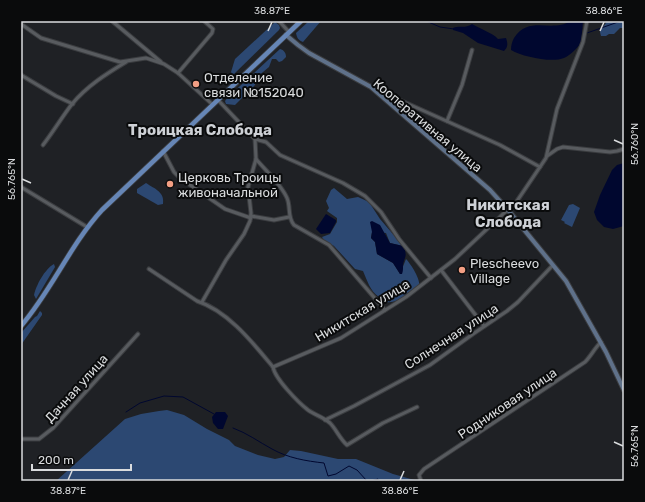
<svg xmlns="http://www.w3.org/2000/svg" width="645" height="502" viewBox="0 0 645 502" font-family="Rubik,sans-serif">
  <rect width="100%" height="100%" fill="#1f2125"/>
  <!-- green -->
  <g fill="#2c4872">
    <path d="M309,21H321L303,42C298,40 297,38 296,33Z"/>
    <path d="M607,21H624V28H620L614,34H609L606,36H601L600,32C602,27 605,25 607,21Z"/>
    <path d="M275,22L279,25L280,28L279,30L233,75L231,72L235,59Z"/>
    <path d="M280,49C284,50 286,53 286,57L282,61L279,62L276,59H272L269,67L257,77L255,85L235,105L226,104L225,101L228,97Z"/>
    <path d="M146,183C155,189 165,192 163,204L158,205L137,193V189Z"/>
    <path d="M334,188L347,199L358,197L369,202L380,219L403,246L390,243L386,233L372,232L371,238L375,242L377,254L393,263L400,274L406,259C410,263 421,279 419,286C410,292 398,304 386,302V298L383,296L379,297C370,291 367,280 363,271L355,269L334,246L324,240L322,237L330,234L337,222V218L327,211L329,208L326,201L331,190Z"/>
    <path d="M573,204L580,208L572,227L564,223L565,222L561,220L569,205Z"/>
    <path d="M54,264L55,267L36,299L34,295C36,285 45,269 54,264Z"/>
    <path d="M40,311L42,313V315L21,345V333L35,317L37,316Z"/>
    <path d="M167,410L184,415L207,429L229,440L235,446L258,455L275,459L284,457L290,450L301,451L338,459H356L393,474L418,481H56L125,419L141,414L159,411Z"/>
  </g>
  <!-- water -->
  <g fill="#00072f">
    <path d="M571,21H583L581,43C577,48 571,55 564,58C552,63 523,57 511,50C511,45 512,42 514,38C529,15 551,33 571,21Z"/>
    <path d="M472,24C480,29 493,33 498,39L506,38C508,44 508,47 504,51L478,43L463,33L453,30V28C460,25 465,29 472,24Z"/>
    <path d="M624,163V226L613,229L604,227L597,220L594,212L600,195L612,170L617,165Z"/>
    <path d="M326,214L336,220V222L330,233L321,234L316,229Z"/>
    <path d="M372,221L380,225L390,243L403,246C409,257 403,258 403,267C403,269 403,271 402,274H400L393,263L377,254L375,242L371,238L372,232L370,222Z"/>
    <path d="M216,412H225L228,416L223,429H218L213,423L212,417Z"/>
  </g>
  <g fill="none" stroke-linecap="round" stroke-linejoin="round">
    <!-- stream -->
    <g stroke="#00072f" stroke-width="1">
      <path d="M426,21L440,27L454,29"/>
      <path d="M587,33L621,21"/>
      <path d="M126,412L140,403L164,396L183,397L214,414"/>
      <path d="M233,428C247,433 259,442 272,449C288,458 306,461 324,463L328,476L336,474L349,466L357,470L367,481"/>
      <path d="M371,481L378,479V481"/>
    </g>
    <!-- street casing -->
    <g stroke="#3b3d40" stroke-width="5">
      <g id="street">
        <path d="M112,21L161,62"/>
        <path d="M279,21L289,32"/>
        <path d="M21,24L41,38L120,62L146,58L164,64L178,73L213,105"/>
        <path d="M178,73L212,33L213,29L204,21"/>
        <path d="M21,75L56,96L73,104"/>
        <path d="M375,89L500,145L540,167"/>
        <path d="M447,121L462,85L472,50"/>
        <path d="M255,139L266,142L280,155L343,183L365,196L381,212L399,239L431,278"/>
        <path d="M43,145C53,132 62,117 72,104C87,86 106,74 126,62"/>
        <path d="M163,151L174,172L180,178L225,209L251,218"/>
        <path d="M547,156L557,149L563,147L610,152L617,151L624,149"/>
        <path d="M256,159C266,171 281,184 287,198C291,207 287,217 294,225L329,245L385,310"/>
        <path d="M21,187L87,227"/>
        <path d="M251,216L274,220L289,217"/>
        <path d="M149,269L197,301C228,311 253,343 273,367C275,379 299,403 308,410C315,415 323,417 330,423C336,429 340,439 347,445L383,423L417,407"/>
        <path d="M441,270L484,326"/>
        <path d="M202,302L226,260L244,234L250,221L251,213L248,187L256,159L255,139L218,100"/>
        <path d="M273,367L341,338L406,297L455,259L517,201L546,158L557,109L583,42L587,21"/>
        <path d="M325,420L354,406L430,365L473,334L507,311L518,302L553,265"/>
        <path d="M21,439H39L53,428L138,334"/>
        <path d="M421,481L419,475L424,469L585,362C591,356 594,349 601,342"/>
      </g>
    </g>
    <!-- secondary casing -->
    <g stroke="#3b3d40" stroke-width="6">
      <path id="secondary" d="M286,35L298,45L309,53L371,87L490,190L508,210L566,281L606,352L624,390"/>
    </g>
    <!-- primary casing -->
    <g stroke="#3b3d40" stroke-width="6">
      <path id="primary" d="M21,326C52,290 70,245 102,210L301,21"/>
    </g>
    <!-- street -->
    <use href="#street" stroke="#585b5f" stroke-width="3"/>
    <!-- secondary -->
    <use href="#secondary" stroke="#5f718a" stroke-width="4"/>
    <!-- primary -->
    <use href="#primary" stroke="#6686b6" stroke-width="4.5"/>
  </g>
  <!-- ticks -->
  <path fill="none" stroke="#dadcde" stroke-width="1.5" d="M268,31L272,22M600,31L604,22M614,140L623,144M22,179L31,183M614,442L623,446M68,480L72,471M400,480L404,471"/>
  <!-- markers -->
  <g fill="#f39f84" stroke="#0a0b0c" stroke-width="1.5">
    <circle cx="196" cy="84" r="4"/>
    <circle cx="170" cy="184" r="4"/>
    <circle cx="462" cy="270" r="4"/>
  </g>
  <g text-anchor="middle" stroke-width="4" stroke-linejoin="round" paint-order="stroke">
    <!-- poi labels -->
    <g font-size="13" fill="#dadcde" stroke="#0a0b0c" text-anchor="start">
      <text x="204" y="82">Отделение<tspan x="204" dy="15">связи №152040</tspan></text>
      <text x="178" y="182">Церковь Троицы<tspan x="178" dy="15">живоначальной</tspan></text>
      <text x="470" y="268">Plescheevo<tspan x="470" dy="15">Village</tspan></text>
    </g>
    <!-- street labels -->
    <g font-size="13" fill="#dadcde" stroke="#0a0b0c">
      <text transform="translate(428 125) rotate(40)" y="5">Кооперативная улица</text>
      <text transform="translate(362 310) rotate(-31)" y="5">Никитская улица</text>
      <text transform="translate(451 336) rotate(-33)" y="5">Солнечная улица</text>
      <text transform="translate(76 388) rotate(-48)" y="5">Дачная улица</text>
      <text transform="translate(507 403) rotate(-34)" y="5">Родниковая улица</text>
    </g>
    <!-- quarter labels -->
    <g font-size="15" font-weight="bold" fill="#ced1d6" stroke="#0a0b0c">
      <text x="200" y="135">Троицкая Слобода</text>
      <text x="508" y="210">Никитская<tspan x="508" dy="17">Слобода</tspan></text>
    </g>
  </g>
  <!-- border -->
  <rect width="645" height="502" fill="none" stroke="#0a0b0c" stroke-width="44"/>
  <!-- scale -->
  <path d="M32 464v6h99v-6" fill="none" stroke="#dadcde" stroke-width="2"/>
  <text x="38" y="464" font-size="12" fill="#dadcde" stroke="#0a0b0c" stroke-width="3" paint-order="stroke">200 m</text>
  <rect x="22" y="22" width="601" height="458" fill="none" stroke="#dadcde" stroke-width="1.5"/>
  <g font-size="10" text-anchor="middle" fill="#dadcde">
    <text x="272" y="14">38.87°E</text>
    <text x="604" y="14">38.86°E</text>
    <text transform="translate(634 144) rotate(-90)" y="4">56.760°N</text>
    <text transform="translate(11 179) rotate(-90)" y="4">56.765°N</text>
    <text transform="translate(634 446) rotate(-90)" y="4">56.765°N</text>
    <text x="68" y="494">38.87°E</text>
    <text x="400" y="494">38.86°E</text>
  </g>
</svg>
